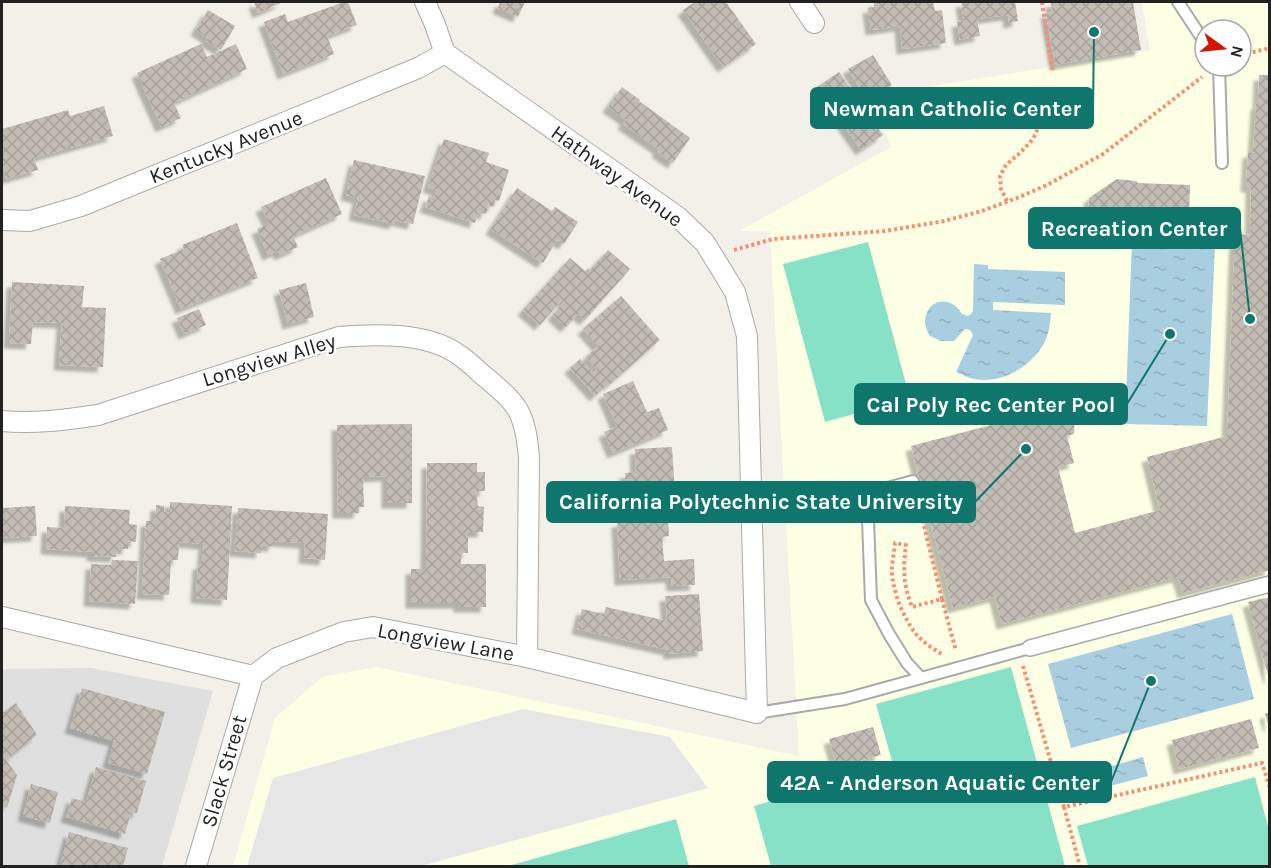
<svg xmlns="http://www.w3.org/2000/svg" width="1271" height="868" viewBox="0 0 1271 868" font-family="Karla,sans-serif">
  <defs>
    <pattern id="water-ripples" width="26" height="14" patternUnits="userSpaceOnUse" patternTransform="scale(1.5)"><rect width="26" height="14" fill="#a9cee0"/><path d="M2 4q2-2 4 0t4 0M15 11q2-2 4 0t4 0" fill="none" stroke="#91b1c0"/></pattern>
    <pattern id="building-cross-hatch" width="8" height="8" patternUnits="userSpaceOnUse" patternTransform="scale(1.5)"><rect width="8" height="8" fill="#c3bcb5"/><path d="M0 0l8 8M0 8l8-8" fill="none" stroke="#a7a19b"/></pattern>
    <filter id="shadow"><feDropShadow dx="-5.5" dy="5.5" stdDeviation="1.5" flood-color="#0004"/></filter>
  </defs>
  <rect width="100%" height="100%" fill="#f2f0e9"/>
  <!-- residential -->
  <path fill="#e0dfdf" d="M91,668L213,691L162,866H2V671L5,669Z"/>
  <!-- education -->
  <path fill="#fdffe5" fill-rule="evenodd" d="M1142,2H1269V866H233L275,718L322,677L377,667L799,756L770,231H739L891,147L874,107L894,92L1150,51ZM1205,30H1241V66H1205Z"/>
  <!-- pitch -->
  <g fill="#87e1c7">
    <path d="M868,242L910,399L825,422L783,264Z"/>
    <path d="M1011,667L1065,866H771L754,806L893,765L876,704Z"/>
    <path d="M1255,777L1269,830V866H1088L1077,826Z"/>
    <path d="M676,819L689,866H508Z"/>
  </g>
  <!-- parking -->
  <path fill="#e6e6e6" d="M523,709L670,737L708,788L421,866H247L273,778Z"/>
  <!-- water -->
  <g fill="url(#water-ripples)">
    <path d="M1132,241L1215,245L1207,426L1125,424Z"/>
    <path d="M974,264L988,265V269L1065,272V305L993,302V310L1051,313C1050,324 1049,335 1043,345C1029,368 1001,384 974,379C968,378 962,374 956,372L973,335L970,330L965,329L954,341H941L930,336C928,332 925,327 925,322C926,298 951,295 962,314L968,316L971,314L973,310Z"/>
    <path d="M1232,614L1254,699L1071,748L1048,664Z"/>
    <path d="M1143,757L1148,776L1110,786L1105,768Z"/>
  </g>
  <!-- building -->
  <g fill="url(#building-cross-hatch)" filter="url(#shadow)">
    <path d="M254,2H283L258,13Z"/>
    <path d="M344,2H348L357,25L327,36L334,54L283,74L264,22L285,14L288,22Z"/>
    <path d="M500,2H525L518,17L498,8Z"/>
    <path d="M695,2H726L756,44L723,67L683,10Z"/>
    <path d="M874,2H933L935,11L942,10L946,43L902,49L900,26L871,30L868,8L874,7Z"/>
    <path d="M961,2H1015L1018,21L1009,23L1008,15L977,19L980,36L960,40L957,22L964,21Z"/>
    <path d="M1051,2H1133L1141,50L1055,65L1046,13L1052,12Z"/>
    <path d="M208,10L235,26L221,50L206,41L208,38L196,30Z"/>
    <path d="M201,44L207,57L236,44L247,69L174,103L181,118L161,127L137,73Z"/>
    <path d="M873,55L892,85L868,101L848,69Z"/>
    <path d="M839,72L883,135L861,150L817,87Z"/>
    <path d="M1259,75H1270V570L1183,593L1178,577L1002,624L995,597L953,608L911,446L1075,403L1074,434L1067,436L1074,463L1058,467L1075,533L1160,510L1147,457L1227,436L1235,234L1250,235L1251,187H1246L1248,152L1253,153L1256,104H1258Z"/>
    <path d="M622,87L640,100L639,101L690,138L673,163L657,152L659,149L623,124L626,120L608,107Z"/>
    <path d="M104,106L113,136L34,158L38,170L6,179L2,162V159L5,157L2,147V129L68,110L70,116Z"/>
    <path d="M444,139L489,153L486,162L509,170L499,201L495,200L493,207L488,205L486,214L478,212L475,223L425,207L429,196L434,198L437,190L428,187Z"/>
    <path d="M354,160L425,176L413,224L395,220V224L354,215L358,198L346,195Z"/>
    <path d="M326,178L342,214L293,236L298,247L280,255L278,251L268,255L257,229L269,224L261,207Z"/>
    <path d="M1117,179L1136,181L1138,183L1190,185L1189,216L1088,213L1089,198Z"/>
    <path d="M517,188L552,211L555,207L578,222L564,244L557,240L543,263L491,229Z"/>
    <path d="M237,223L258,278L181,309L160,259L184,249L182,245Z"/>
    <path d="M608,250L630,269L585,320L578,314L566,327L553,315L564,302L562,300L540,325L523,310L570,258L585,271L588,268L590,270Z"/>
    <path d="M12,282L84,286L82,307L106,308L103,367L59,365L62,323L33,322L31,344L9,343Z"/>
    <path d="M306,283L314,317L288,324L279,290Z"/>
    <path d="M621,296L660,340L609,385L608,384L595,396L570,368L580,359L593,373L597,369L586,357L598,346L583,329Z"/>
    <path d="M199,309L206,325L184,334L177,318Z"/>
    <path d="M633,381L647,412L659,408L668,430L613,453L604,432L617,427L603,394Z"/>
    <path d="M412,424V503H387V476L363,477L364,507H359V513H338L337,425Z"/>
    <path d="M672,447L676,508L640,510L639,489H626L625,473L636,472L635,449Z"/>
    <path d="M427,463H477V472H485V491H476L478,506L484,507L483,532H468V553H461V564H486V607H459V603H411V569H426Z"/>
    <path d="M170,502L232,506L227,600L196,598L198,564H202L204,544L179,542L178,560H171L169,595L142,594L146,521H155L156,505L164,506V512H170Z"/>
    <path d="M35,506L37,536L2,538V508Z"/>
    <path d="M65,506L130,510L129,524L137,525L136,542L128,541V549H117L116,557L92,556V552L46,549L47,527L64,528Z"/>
    <path d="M238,508L328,514L325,560L304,558L305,543L274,541V546H262L261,553L234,551Z"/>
    <path d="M668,519L669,536L662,537L664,561L694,559L695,585L672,586L671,577L620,580L617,522Z"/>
    <path d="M112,560L138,561L135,604L89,601L91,564L111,565Z"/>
    <path d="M699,594L703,651L669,654V650L577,629L582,609L604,614L606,607L667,621L665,596Z"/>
    <path d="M1270,597V679H1269L1248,602Z"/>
    <path d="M82,688L165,712L147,774L108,763L114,741L70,728Z"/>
    <path d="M16,703L37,735L6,760L17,775L7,808L2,806V713Z"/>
    <path d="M1270,712V727H1269L1265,714Z"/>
    <path d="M1251,719L1259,748L1179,769L1172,740Z"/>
    <path d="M873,727L881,755L837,767L829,739Z"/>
    <path d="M96,767L146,781L137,813L131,812L125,834L66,817L72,798L86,802Z"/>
    <path d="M31,784L58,792L50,823L23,816Z"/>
    <path d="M69,832L128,848L123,866H60Z"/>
  </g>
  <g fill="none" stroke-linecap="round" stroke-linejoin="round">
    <!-- service casing -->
    <g stroke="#a9a9a9" stroke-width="14">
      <g id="service">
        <path d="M1178,2L1205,43"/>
        <path d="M1219,66L1222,163"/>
        <path d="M913,481L865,494L868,520L871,600L889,634L907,663L921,678"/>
        <path d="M757,713L845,699L1030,648"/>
      </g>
    </g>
    <!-- pedestrian casing -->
    <g stroke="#a9a9a9" stroke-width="18">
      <path id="pedestrian" d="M1030,648L1270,584"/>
    </g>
    <!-- minor casing -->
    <g stroke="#a9a9a9" stroke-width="22">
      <g id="minor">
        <path d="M800,2L814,23"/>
        <path d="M2,220L30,221L81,206L418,68L445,53"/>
        <path d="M2,421C34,424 65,420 98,415L339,337C374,334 425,332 456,353C466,359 475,368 484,376C518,404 525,412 529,457L527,657"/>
        <path d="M2,617L253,676L277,658L344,632L373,627L527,657L757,713L747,336L735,292L705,243L678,217L445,53L434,22L425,2"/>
        <path d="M196,866L253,676"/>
      </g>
    </g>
    <!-- path -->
    <g stroke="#fb8c70" stroke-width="4" stroke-dasharray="3 3" stroke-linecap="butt">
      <path d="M1042,2L1052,68L1056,67"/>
      <path d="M1241,55L1270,48"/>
      <path d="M1007,201L1001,189L1000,176L1006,165L1021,152L1033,139L1038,128L1065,100"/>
      <path d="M734,250L773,239L885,231L944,221L982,211L1017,198L1047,185L1103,154L1202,77"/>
      <path d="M917,497L942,599L912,607C903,583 903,570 906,545L895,543C894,555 890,569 893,581C896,599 905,620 916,634C923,642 933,649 942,654"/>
      <path d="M942,599L956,651"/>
      <path d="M1023,666L1064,807L1262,763L1270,788"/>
      <path d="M1064,807L1080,866"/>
    </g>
    <!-- service -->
    <use href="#service" stroke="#fff" stroke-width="10"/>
    <!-- pedestrian -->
    <use href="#pedestrian" stroke="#fff" stroke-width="15"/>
    <!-- minor -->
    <use href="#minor" stroke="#fff" stroke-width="20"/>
  </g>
  <g text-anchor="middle" stroke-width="5" stroke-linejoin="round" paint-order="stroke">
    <!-- street labels -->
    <g font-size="21" fill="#222" stroke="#fff">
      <text transform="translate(226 147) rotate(-22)" y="7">Kentucky Avenue</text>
      <text transform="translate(617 176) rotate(36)" y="7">Hathway Avenue</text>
      <text transform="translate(269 360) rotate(-17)" y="7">Longview Alley</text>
      <text transform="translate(446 642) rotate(10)" y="7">Longview Lane</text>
      <text transform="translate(224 771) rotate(-74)" y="7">Slack Street</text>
    </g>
  </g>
  <!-- callouts -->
  <path fill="none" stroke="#0f766e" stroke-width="2" d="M1094 32L1093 108M1250 319L1240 228M1170 334L1127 404M1026 449L975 502M1151 681L1111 782"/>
  <g fill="#0f766e" stroke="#fff" stroke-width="2">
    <circle cx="1094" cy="32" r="6"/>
    <circle cx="1250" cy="319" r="6"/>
    <circle cx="1170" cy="334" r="6"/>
    <circle cx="1026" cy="449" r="6"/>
    <circle cx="1151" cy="681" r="6"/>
  </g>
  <g fill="#0f766e" stroke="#0f766e" stroke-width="2">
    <rect x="811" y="88" width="282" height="40" rx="6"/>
    <rect x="1029" y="208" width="211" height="40" rx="6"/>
    <rect x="855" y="384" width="272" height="40" rx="6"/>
    <rect x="547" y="482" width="428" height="40" rx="6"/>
    <rect x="768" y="762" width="343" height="40" rx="6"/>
  </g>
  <g font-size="22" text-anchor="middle" font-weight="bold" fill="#fff">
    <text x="952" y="116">Newman Catholic Center</text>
    <text x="1134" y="236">Recreation Center</text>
    <text x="991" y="412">Cal Poly Rec Center Pool</text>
    <text x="761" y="509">California Polytechnic State University</text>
    <text x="940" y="790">42A - Anderson Aquatic Center</text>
  </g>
  <!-- border -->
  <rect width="1271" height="868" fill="none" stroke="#222222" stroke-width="6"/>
  <!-- north arrow -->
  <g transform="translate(1223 48) rotate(105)"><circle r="28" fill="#ffffff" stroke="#a7a7a7" stroke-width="1.5"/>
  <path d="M0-4.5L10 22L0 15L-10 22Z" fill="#d41400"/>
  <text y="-9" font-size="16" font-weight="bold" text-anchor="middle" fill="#222222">N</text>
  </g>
</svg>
